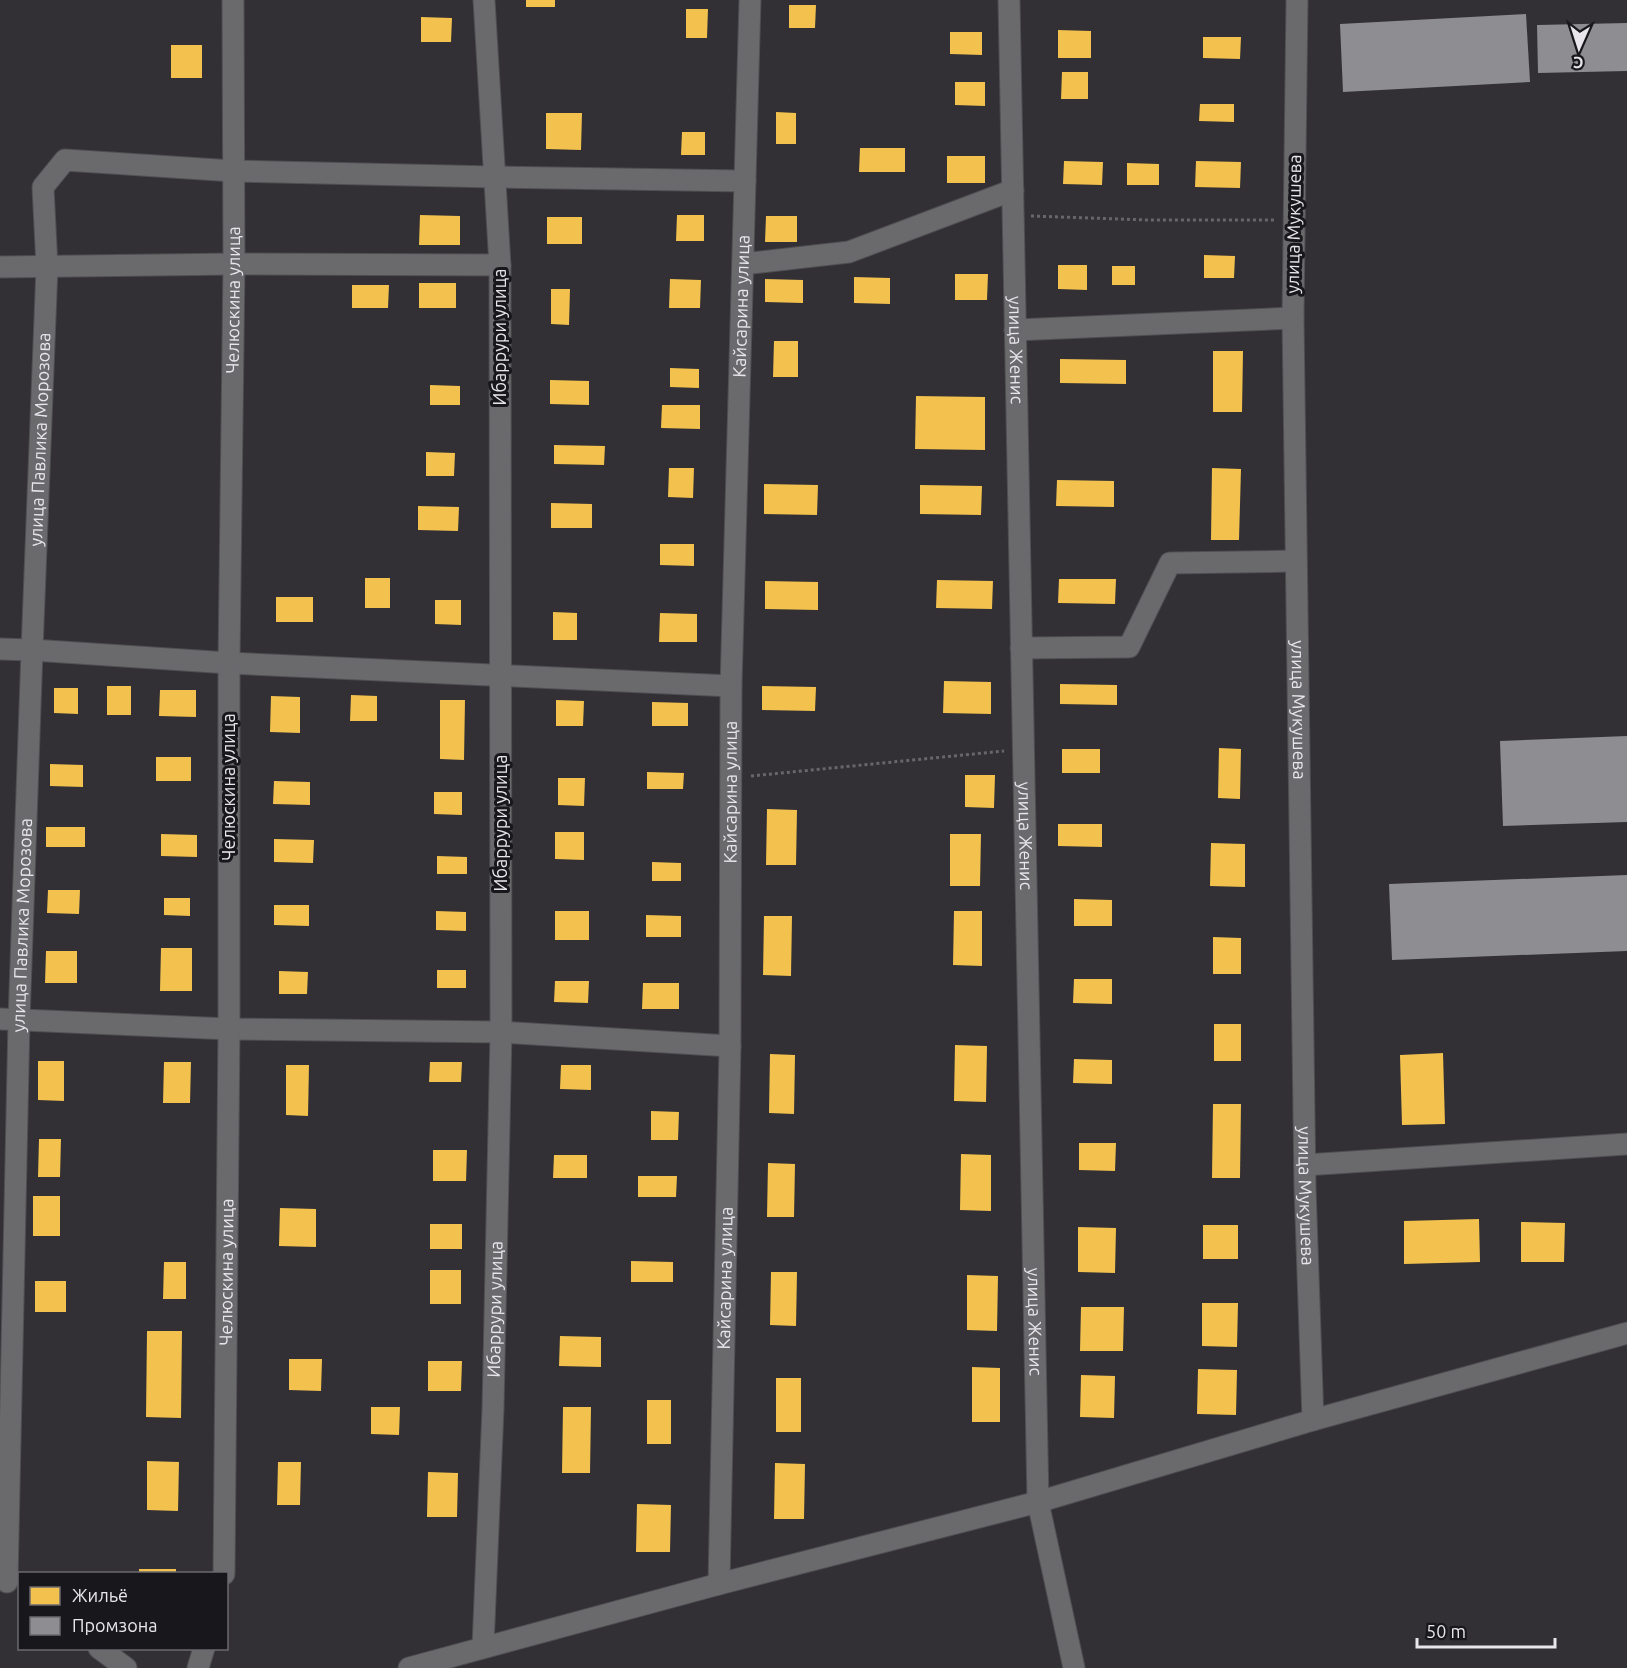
<svg xmlns="http://www.w3.org/2000/svg" width="1627" height="1668" viewBox="0 0 1627 1668" font-family="Ubuntu,sans-serif">
  <rect width="100%" height="100%" fill="#323035"/>
  <!-- homes -->
  <g fill="#f2c14e">
    <rect x="526" y="0" width="29" height="7"/>
    <path d="M789,5H816L815,28H789Z"/>
    <path d="M686,9H708L707,38H686Z"/>
    <path d="M421,17L452,18L451,42H421Z"/>
    <path d="M1058,30L1091,31V58H1058Z"/>
    <path d="M950,32H982V55L950,54Z"/>
    <path d="M1203,37H1241L1240,59L1203,58Z"/>
    <rect x="171" y="45" width="31" height="33"/>
    <path d="M1062,72H1088V99H1061Z"/>
    <path d="M955,82H985V106L955,105Z"/>
    <path d="M1200,104H1234V122L1199,121Z"/>
    <path d="M776,112L796,113V144H776Z"/>
    <path d="M546,113H582L581,150L546,149Z"/>
    <path d="M682,132H705V155H681Z"/>
    <path d="M860,148H905V172H859Z"/>
    <rect x="947" y="156" width="38" height="27"/>
    <path d="M1064,161L1103,162L1102,185L1063,184Z"/>
    <path d="M1196,161L1241,162L1240,188L1195,187Z"/>
    <path d="M1127,163L1159,164V185H1127Z"/>
    <path d="M420,215L460,216V245H419Z"/>
    <path d="M677,215H704V241H676Z"/>
    <path d="M766,216H797V242H765Z"/>
    <rect x="547" y="217" width="35" height="27"/>
    <path d="M1204,255L1235,256L1234,278H1204Z"/>
    <path d="M1058,265H1087V290L1058,289Z"/>
    <rect x="1112" y="266" width="23" height="19"/>
    <path d="M955,274H988L987,300H955Z"/>
    <path d="M854,277L890,278V304L854,303Z"/>
    <path d="M670,279L701,280L700,308H669Z"/>
    <path d="M765,279L803,280V303L765,302Z"/>
    <rect x="419" y="283" width="37" height="25"/>
    <path d="M352,285H389L388,308H352Z"/>
    <path d="M551,289H570L569,325L551,324Z"/>
    <path d="M774,341H798V377H773Z"/>
    <path d="M1213,351H1243L1242,412H1213Z"/>
    <path d="M1060,359L1126,360V384L1060,383Z"/>
    <path d="M670,368L699,369V388L670,387Z"/>
    <path d="M550,380L589,381V405L550,404Z"/>
    <path d="M430,385L460,386V405H430Z"/>
    <path d="M916,396L985,397V450L915,449Z"/>
    <path d="M662,405H700V429L661,428Z"/>
    <path d="M554,445L605,446L604,465L554,464Z"/>
    <path d="M426,452L455,453L454,476H426Z"/>
    <path d="M669,468H694L693,498L668,497Z"/>
    <path d="M1212,468L1241,469L1239,540H1211Z"/>
    <path d="M1057,480L1114,481V507L1056,506Z"/>
    <path d="M764,484L818,485L817,515L764,514Z"/>
    <path d="M920,485L982,486L981,515L920,514Z"/>
    <path d="M551,503L592,504V528H551Z"/>
    <path d="M418,506L459,507L458,531L418,530Z"/>
    <path d="M660,544H694V566L660,565Z"/>
    <rect x="365" y="578" width="25" height="30"/>
    <path d="M1059,579H1116L1115,604L1058,603Z"/>
    <path d="M937,580L993,581L992,609L936,608Z"/>
    <path d="M765,581L818,582V610L765,609Z"/>
    <rect x="276" y="597" width="37" height="25"/>
    <path d="M435,600H461V625L435,624Z"/>
    <path d="M553,612L577,613V640H553Z"/>
    <path d="M660,613L697,614V642H659Z"/>
    <path d="M944,681L991,682V714L943,713Z"/>
    <path d="M1060,684L1117,685V705L1060,704Z"/>
    <rect x="107" y="686" width="24" height="29"/>
    <path d="M762,686L816,687L815,711L762,710Z"/>
    <path d="M54,688H78V714L54,713Z"/>
    <path d="M160,690H196V717L159,716Z"/>
    <path d="M351,695L377,696V721H350Z"/>
    <path d="M271,696L300,697V733L270,732Z"/>
    <path d="M440,700H465L464,760L440,759Z"/>
    <path d="M556,700L584,701L583,726H556Z"/>
    <path d="M652,702L688,703V726H652Z"/>
    <path d="M1219,748L1241,749L1240,799L1218,798Z"/>
    <rect x="1062" y="749" width="38" height="24"/>
    <rect x="156" y="757" width="35" height="24"/>
    <path d="M50,764L83,765V787L50,786Z"/>
    <path d="M647,772L684,773L683,789H647Z"/>
    <path d="M965,775H995L994,808L965,807Z"/>
    <path d="M558,778H585L584,806L558,805Z"/>
    <path d="M274,781L310,782V805L273,804Z"/>
    <path d="M434,792H462V815L434,814Z"/>
    <path d="M767,809L797,810L796,865H766Z"/>
    <path d="M1058,824H1102V847L1058,846Z"/>
    <rect x="46" y="827" width="39" height="20"/>
    <path d="M555,832H584V860L555,859Z"/>
    <path d="M161,834L197,835V857L161,856Z"/>
    <path d="M950,834H981L980,886H950Z"/>
    <path d="M274,839L314,840L313,863L274,862Z"/>
    <path d="M1211,843L1245,844V887L1210,886Z"/>
    <path d="M437,856L467,857V874H437Z"/>
    <path d="M652,862L681,863V881H652Z"/>
    <path d="M48,890H80L79,914L47,913Z"/>
    <path d="M164,898H190V916L164,915Z"/>
    <path d="M1074,899L1112,900V926H1074Z"/>
    <path d="M274,905H309V926L274,925Z"/>
    <path d="M436,911L466,912V931L436,930Z"/>
    <rect x="555" y="911" width="34" height="29"/>
    <path d="M954,911H982V966L953,965Z"/>
    <path d="M646,915L681,916V937H646Z"/>
    <path d="M764,916H792L791,976L763,975Z"/>
    <path d="M1213,937L1241,938V974H1213Z"/>
    <path d="M161,948H192V991H160Z"/>
    <path d="M46,951H77V983H45Z"/>
    <rect x="437" y="970" width="29" height="18"/>
    <path d="M279,971L308,972L307,994H279Z"/>
    <path d="M1074,979H1112V1004L1073,1003Z"/>
    <path d="M555,981H589L588,1003L554,1002Z"/>
    <path d="M643,983H679V1009H642Z"/>
    <rect x="1214" y="1024" width="27" height="37"/>
    <path d="M955,1045L987,1046L986,1102L954,1101Z"/>
    <path d="M1443,1053L1445,1124L1402,1125L1400,1055Z"/>
    <path d="M770,1054L795,1055L794,1114L769,1113Z"/>
    <path d="M1074,1059L1112,1060V1084L1073,1083Z"/>
    <path d="M38,1061H64V1101L38,1100Z"/>
    <path d="M164,1062H191L190,1103H163Z"/>
    <path d="M430,1062H462L461,1082H429Z"/>
    <path d="M286,1065H309L308,1116L286,1115Z"/>
    <path d="M561,1065H591V1090L560,1089Z"/>
    <path d="M1213,1104H1241L1240,1178H1212Z"/>
    <path d="M651,1111L679,1112L678,1140H651Z"/>
    <path d="M39,1139H61L60,1177H38Z"/>
    <path d="M1079,1143H1116L1115,1171L1079,1170Z"/>
    <path d="M433,1150H467L466,1181H433Z"/>
    <path d="M961,1154L991,1155V1211L960,1210Z"/>
    <path d="M554,1155H587V1178H553Z"/>
    <path d="M768,1163L795,1164L794,1217H767Z"/>
    <path d="M638,1176H677L676,1197H638Z"/>
    <rect x="33" y="1196" width="27" height="40"/>
    <path d="M280,1208L316,1209V1247L279,1246Z"/>
    <path d="M1479,1219L1480,1262L1404,1264V1221Z"/>
    <path d="M1521,1222L1565,1223L1564,1262H1521Z"/>
    <rect x="430" y="1224" width="32" height="25"/>
    <rect x="1203" y="1225" width="35" height="34"/>
    <path d="M1078,1227L1116,1228L1115,1273L1078,1272Z"/>
    <path d="M631,1261L673,1262V1282H631Z"/>
    <path d="M164,1262H186V1299H163Z"/>
    <rect x="430" y="1270" width="31" height="34"/>
    <path d="M771,1272H797L796,1326L770,1325Z"/>
    <path d="M967,1275L998,1276L997,1331L967,1330Z"/>
    <rect x="35" y="1281" width="31" height="31"/>
    <path d="M1202,1303H1238L1237,1347L1202,1346Z"/>
    <path d="M1081,1307H1124L1123,1351H1080Z"/>
    <path d="M147,1331H182L181,1418L146,1417Z"/>
    <path d="M560,1336L601,1337V1367L559,1366Z"/>
    <path d="M289,1359H322L321,1391L289,1390Z"/>
    <path d="M428,1361H462L461,1391H428Z"/>
    <path d="M972,1367L1000,1368V1422H972Z"/>
    <path d="M1198,1369L1237,1370L1236,1415L1197,1414Z"/>
    <path d="M1081,1375L1115,1376L1114,1418L1080,1417Z"/>
    <rect x="776" y="1378" width="25" height="54"/>
    <rect x="647" y="1400" width="24" height="44"/>
    <path d="M371,1407H400L399,1435L371,1434Z"/>
    <path d="M563,1407H591L590,1473H562Z"/>
    <path d="M147,1461L179,1462L178,1511L147,1510Z"/>
    <path d="M278,1462H301L300,1505H277Z"/>
    <path d="M775,1463L805,1464L804,1519H774Z"/>
    <path d="M428,1472L458,1473L457,1517H427Z"/>
    <path d="M637,1504L671,1505L670,1552H636Z"/>
    <rect x="139" y="1569" width="37" height="5"/>
  </g>
  <!-- industry -->
  <g fill="#8d8d92">
    <path d="M1526,14L1530,82L1343,92L1340,24Z"/>
    <path d="M1627,23V71L1538,73L1537,25Z"/>
    <path d="M1627,736V822L1503,826L1500,741Z"/>
    <path d="M1627,875V951L1392,960L1389,884Z"/>
  </g>
  <g fill="none" stroke-linecap="round" stroke-linejoin="round">
    <!-- minor casing -->
    <g stroke="#4f4e51" stroke-width="23">
      <g id="minor">
        <path id="s1" d="M1009,0L1038,1502L1074,1668"/>
        <path id="s2" d="M1297,0L1293,318L1305,1187L1313,1420"/>
        <path d="M743,264L849,252L1013,190"/>
        <path d="M0,267L234,264L500,265"/>
        <path d="M1015,330L1293,318"/>
        <path d="M1021,648L1129,647L1170,563L1296,561"/>
        <path d="M0,649L32,650L229,663L731,686"/>
        <path d="M0,1019L229,1029L501,1032L730,1046"/>
        <path d="M1305,1165L1627,1144"/>
        <path id="s3" d="M224,1574L229,1029V663L234,264L233,0"/>
        <path id="s4" d="M7,1582L19,1020L32,650L47,267L43,187L65,160L233,171L495,177L745,181"/>
        <path id="s5" d="M719,1584L730,1046L731,686L750,0"/>
        <path id="s6" d="M483,1647L493,1409L501,1032L500,265L484,0"/>
        <path d="M99,1648L126,1668"/>
        <path d="M198,1668L204,1648"/>
        <path d="M409,1668L719,1584L1038,1502L1313,1420L1627,1333"/>
      </g>
    </g>
    <!-- path -->
    <g stroke="#68666a" stroke-width="3" stroke-dasharray="3 3" stroke-linecap="butt">
      <path d="M1031,216L1148,220H1276"/>
      <path d="M751,776L1004,751"/>
    </g>
    <!-- minor -->
    <use href="#minor" stroke="#6a696c" stroke-width="21"/>
  </g>
  <g text-anchor="middle" stroke-width="6" stroke-linejoin="round" paint-order="stroke">
    <!-- street labels -->
    <g font-size="18" fill="#e8e6ec" stroke="#18171b">
      <text transform="translate(1294 224) rotate(-89)" y="6">улица Мукушева</text>
      <text dy="6" stroke="none"><textPath href="#s3" startOffset="1274">Челюскина улица</textPath></text>
      <text dy="6" stroke="none"><textPath href="#s5" startOffset="1278">Кайсарина улица</textPath></text>
      <text transform="translate(500 337) rotate(-90)" y="6">Ибаррури улица</text>
      <text dy="6" stroke="none"><textPath href="#s1" startOffset="350">улица Женис</textPath></text>
      <text dy="6" stroke="none"><textPath href="#s4" startOffset="1143">улица Павлика Морозова</textPath></text>
      <text dy="6" stroke="none"><textPath href="#s2" startOffset="710">улица Мукушева</textPath></text>
      <text transform="translate(229 787) rotate(-90)" y="6">Челюскина улица</text>
      <text dy="6" stroke="none"><textPath href="#s5" startOffset="792">Кайсарина улица</textPath></text>
      <text transform="translate(501 823) rotate(-90)" y="6">Ибаррури улица</text>
      <text dy="6" stroke="none"><textPath href="#s1" startOffset="836">улица Женис</textPath></text>
      <text dy="6" stroke="none"><textPath href="#s4" startOffset="657">улица Павлика Морозова</textPath></text>
      <text dy="6" stroke="none"><textPath href="#s2" startOffset="1196">улица Мукушева</textPath></text>
      <text dy="6" stroke="none"><textPath href="#s3" startOffset="302">Челюскина улица</textPath></text>
      <text dy="6" stroke="none"><textPath href="#s5" startOffset="306">Кайсарина улица</textPath></text>
      <text dy="6" stroke="none"><textPath href="#s6" startOffset="338">Ибаррури улица</textPath></text>
      <text dy="6" stroke="none"><textPath href="#s1" startOffset="1322">улица Женис</textPath></text>
    </g>
  </g>
  <!-- legend -->
  <rect x="18" y="1572" width="210" height="78" fill="#18171b" stroke="#6b6a6f" stroke-width="1.5"/>
  <rect x="30" y="1587" width="30" height="18" fill="#f2c14e" stroke="#6b6a6f" stroke-width="1.5"/>
  <text x="72" y="1602" font-size="18" fill="#e8e6ec">Жильё</text>
  <rect x="30" y="1617" width="30" height="18" fill="#8d8d92" stroke="#6b6a6f" stroke-width="1.5"/>
  <text x="72" y="1632" font-size="18" fill="#e8e6ec">Промзона</text>
  <!-- north arrow -->
  <g transform="translate(1579 48) rotate(183)" stroke="#18171b" stroke-width="4.5" paint-order="stroke">
  <path d="M0-4.5L10 22L0 15L-10 22Z" fill="#e8e6ec"/>
  <text y="-9" font-size="16" font-weight="bold" text-anchor="middle" fill="#e8e6ec">С</text>
  </g>
  <!-- scale -->
  <path d="M1417 1638v9h138v-9" fill="none" stroke="#e8e6ec" stroke-width="3"/>
  <text x="1426" y="1638" font-size="18" fill="#e8e6ec" stroke="#18171b" stroke-width="4.5" paint-order="stroke">50 m</text>
</svg>
